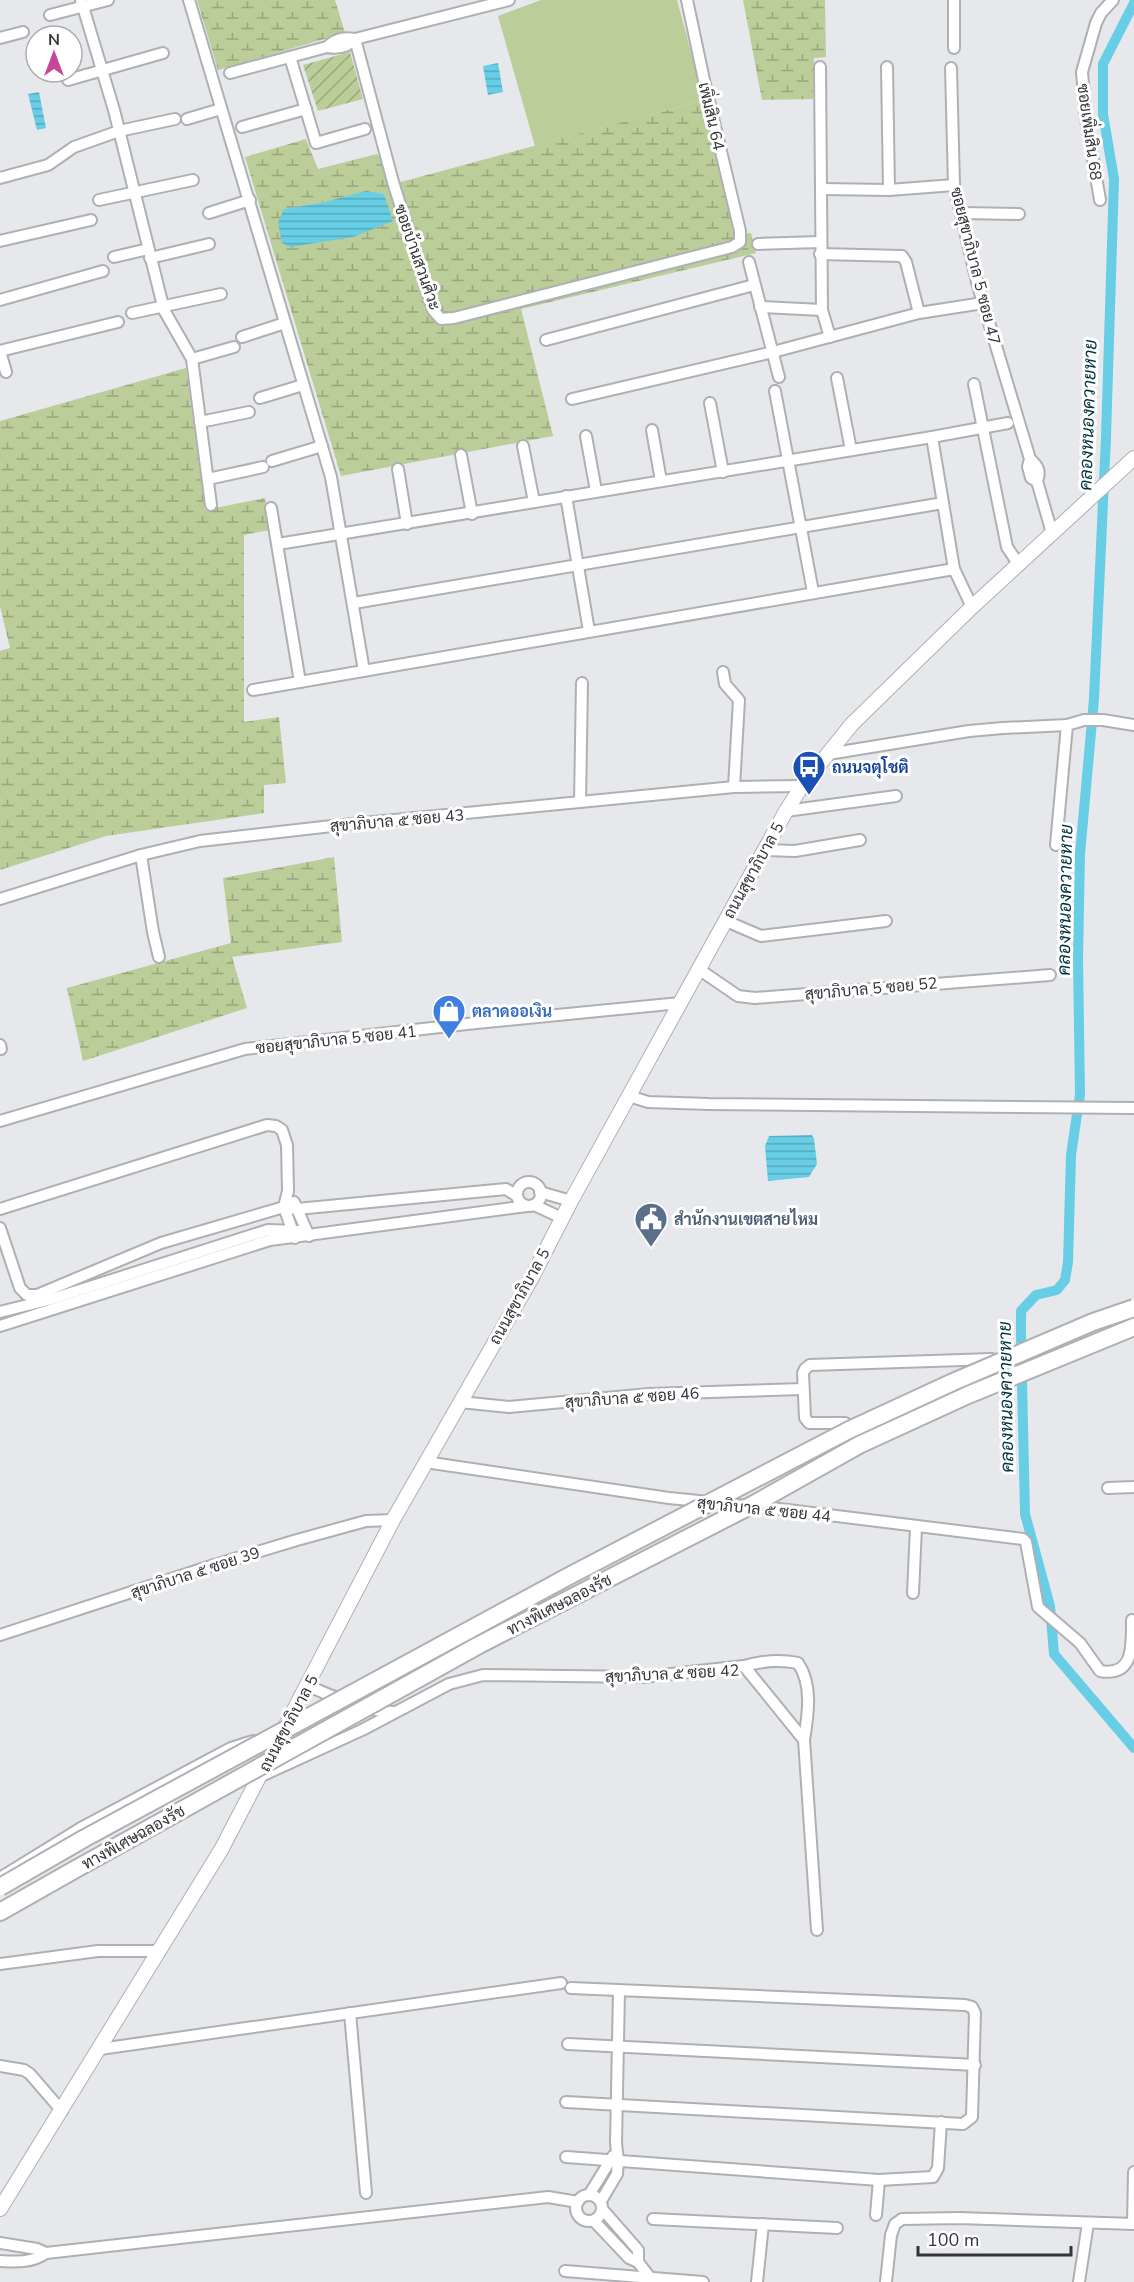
<svg xmlns="http://www.w3.org/2000/svg" width="1134" height="2282" viewBox="0 0 1134 2282" font-family="'Nunito Sans',Sarabun,sans-serif">
  <defs>
    <pattern id="wetland-marsh" width="20" height="14" patternUnits="userSpaceOnUse" patternTransform="scale(1.5)"><rect width="20" height="14" fill="#bbcd98"/><path d="M1 5h8M5 5V1M11 12h8M15 12V8" fill="none" stroke="#99a77d"/></pattern>
    <pattern id="garden-furrows" width="10" height="10" patternUnits="userSpaceOnUse" patternTransform="scale(1.5)"><rect width="10" height="10" fill="#bbcd98"/><path d="M-1 1l2-2M0 10L10 0M9 11l2-2" fill="none" stroke="#99a77d"/></pattern>
    <pattern id="water-rules" width="6" height="5" patternUnits="userSpaceOnUse" patternTransform="scale(1.5)"><rect width="6" height="5" fill="#67cee5"/><path d="M0 2.5h6" fill="none" stroke="#56a8ba"/></pattern>
  </defs>
  <rect width="100%" height="100%" fill="#e6e8ec"/>
  <!-- grass -->
  <path fill="#bbcd98" d="M541,0H677L704,100L535,146L498,16Z"/>
  <!-- wetland -->
  <g fill="url(#wetland-marsh)" fill-rule="evenodd">
    <path d="M197,0H335L345,33L218,70Z"/>
    <path d="M743,0H825L826,57L814,58L813,99L762,100Z"/>
    <path d="M704,100L735,234L751,233L756,253L521,309L553,436L341,476L245,157L306,139L318,169L377,154L401,182ZM325,202L393,221L285,209Z"/>
    <path d="M186,368L205,510L265,498L270,530L244,535V722L279,717L286,783L264,785V813L106,836L0,870V651L10,648L0,606V421Z"/>
    <path d="M334,857L342,942L232,957L247,1008L83,1061L67,988L231,943L223,878Z"/>
  </g>
  <!-- garden -->
  <path fill="url(#garden-furrows)" d="M350,52L363,99L318,111L303,65Z"/>
  <!-- water -->
  <g fill="url(#water-rules)">
    <path d="M498,63L503,92L488,95L483,66Z"/>
    <path d="M39,92L46,128L37,130L28,94Z"/>
    <path d="M366,191L384,194L393,221L353,237L290,247L282,243L278,223L284,209L325,202Z"/>
    <path d="M812,1135L814,1139L817,1164L809,1177L768,1181L765,1146L769,1136Z"/>
  </g>
  <g fill="none" stroke-linecap="round" stroke-linejoin="round">
    <!-- canal -->
    <path stroke="#67cee5" stroke-width="10" d="M1134,3L1103,64V114L1114,179L1106,437L1094,699L1080,854L1078,958L1080,1094L1071,1155L1068,1262L1065,1280L1057,1290L1036,1295L1021,1311V1336L1025,1514L1050,1606L1054,1654L1134,1748"/>
    <!-- minor casing -->
    <g stroke="#aeb0b4" stroke-width="14">
      <g id="minor">
        <path d="M81,0L114,110L164,310L192,359L211,505"/>
        <path d="M189,0L331,477L364,671"/>
        <path d="M509,0L355,39L393,182L433,310L441,319L454,318L732,247L740,242V231L704,80L687,0"/>
        <path d="M50,15L108,0"/>
        <path d="M0,38L23,32"/>
        <path d="M327,47C338,49 347,48 355,39"/>
        <path d="M954,48V0"/>
        <path d="M290,57L316,143L365,129"/>
        <path d="M820,67L822,310L830,337"/>
        <path d="M887,67L889,190"/>
        <path d="M951,68L954,185L978,286L1030,459L1028,467L1031,478L1037,481"/>
        <path d="M230,73L327,47C335,39 343,37 355,39"/>
        <path d="M68,80L163,53"/>
        <path d="M187,119L221,109"/>
        <path d="M242,127L306,109"/>
        <path d="M0,178L48,165L74,147L119,131L175,119"/>
        <path d="M821,189L889,190L954,185"/>
        <path d="M99,200L193,180"/>
        <path d="M1100,200L1086,119L1082,72L1096,23L1101,13L1113,0"/>
        <path d="M209,213L250,200"/>
        <path d="M962,213L1019,214"/>
        <path d="M0,241L91,220"/>
        <path d="M758,244L820,242"/>
        <path d="M820,254L902,256L906,262L919,313"/>
        <path d="M114,257L148,249"/>
        <path d="M150,258L209,244"/>
        <path d="M749,262L779,377"/>
        <path d="M0,300L103,271"/>
        <path d="M760,307L822,310"/>
        <path d="M132,313L221,294"/>
        <path d="M242,337L285,323"/>
        <path d="M546,340L754,285"/>
        <path d="M0,351L118,322"/>
        <path d="M0,351L6,372"/>
        <path d="M192,359L234,347"/>
        <path d="M837,378L851,450"/>
        <path d="M974,384L1007,547L1019,565"/>
        <path d="M775,391L813,592"/>
        <path d="M260,398L303,385"/>
        <path d="M572,399L773,352L919,313L983,303"/>
        <path d="M710,403L723,472"/>
        <path d="M200,422L249,412"/>
        <path d="M652,430L661,481"/>
        <path d="M586,436L596,491"/>
        <path d="M932,437L954,569L972,607"/>
        <path d="M523,446L534,502"/>
        <path d="M461,455L472,514"/>
        <path d="M1030,459C1038,466 1041,471 1037,481L1052,533"/>
        <path d="M272,461L322,446"/>
        <path d="M398,469L407,524"/>
        <path d="M208,479L263,467"/>
        <path d="M566,496L589,631"/>
        <path d="M271,508L300,682"/>
        <path d="M278,544L932,437L1008,423"/>
        <path d="M354,603L943,503"/>
        <path d="M723,672L725,684L739,700L734,787"/>
        <path d="M253,690L954,569"/>
        <path d="M828,754L969,731L1003,728L1067,725L1084,720H1103L1134,725"/>
        <path d="M580,802L582,683"/>
        <path d="M786,811L896,796"/>
        <path d="M1056,845L1067,725"/>
        <path d="M765,850L795,851L860,840"/>
        <path d="M141,855L153,932L159,957"/>
        <path d="M0,899L141,855L200,841L332,826L734,787L802,786"/>
        <path d="M726,921L761,936L886,921"/>
        <path d="M700,970L738,996L755,998L1050,975"/>
        <path d="M0,1045L1,1049"/>
        <path d="M629,1096L648,1102L709,1104L1134,1108"/>
        <path d="M0,1121L245,1049L476,1023L680,1003"/>
        <circle cx="529" cy="1194" r="12"/>
        <path d="M540,1192L571,1201"/>
        <path d="M294,1202L309,1236"/>
        <path d="M534,1205L562,1218"/>
        <path d="M0,1209L267,1125L276,1126L282,1130L287,1145L288,1191L284,1207L295,1238"/>
        <path d="M0,1228L20,1288L27,1295H37L161,1243L284,1207L297,1209L506,1189L517,1196"/>
        <path d="M0,1312L52,1299L268,1230L299,1231"/>
        <path d="M0,1326L270,1240L527,1206"/>
        <path d="M460,1402L509,1407L649,1394L803,1389"/>
        <path d="M845,1423H809L805,1418L803,1373L805,1369L810,1365L992,1359"/>
        <path d="M425,1462L669,1498L788,1510L1023,1539L1026,1542L1038,1607L1080,1643L1100,1671C1134,1677 1132,1646 1132,1620"/>
        <path d="M1108,1488L1134,1487"/>
        <path d="M913,1593L916,1527"/>
        <path d="M0,1635L208,1567L297,1540L366,1521L393,1520"/>
        <path d="M744,1666C763,1661 779,1659 798,1663C813,1685 808,1715 804,1740"/>
        <path d="M308,1686C335,1697 365,1712 395,1712"/>
        <path d="M259,1777L362,1730L449,1684L483,1675L644,1677L744,1666L804,1740L817,1930"/>
        <path d="M0,1878L81,1828L231,1748L253,1741"/>
        <path d="M0,1964L98,1951H159"/>
        <path d="M350,2013L366,2193"/>
        <path d="M568,2044L975,2065"/>
        <path d="M100,2049L561,1983"/>
        <path d="M0,2066L24,2070L30,2074L62,2111"/>
        <path d="M566,2102L963,2124L972,2117L975,2013L972,2007L965,2005L571,1988"/>
        <path d="M566,2157L879,2180L933,2177L938,2168L941,2122"/>
        <circle cx="589" cy="2208" r="13"/>
        <path d="M589,2195L613,2156"/>
        <path d="M601,2201L617,2174L618,2161L616,2143L619,1990"/>
        <path d="M603,2210L638,2250V2262"/>
        <path d="M876,2215L879,2180"/>
        <path d="M653,2219L837,2228"/>
        <path d="M594,2221L629,2258L638,2262L652,2280"/>
        <path d="M1133,2224L1134,2172"/>
        <path d="M0,2243L37,2249L46,2253"/>
        <path d="M0,2261C16,2262 32,2263 46,2253L548,2197L578,2202"/>
        <path d="M565,2271L703,2282"/>
        <path d="M757,2282L763,2224"/>
        <path d="M886,2282L891,2235L895,2224L902,2219L959,2218L1134,2224"/>
        <path d="M1079,2282L1088,2223"/>
      </g>
    </g>
    <!-- major casing -->
    <g stroke="#aeb0b4" stroke-width="16">
      <path id="major" d="M0,2209L221,1850L393,1520L531,1279L571,1201L786,811L802,786L852,724L972,607L1134,458"/>
    </g>
    <!-- highway casing -->
    <g stroke="#aeb0b4" stroke-width="20">
      <path id="highway" d="M0,1912L74,1870"/>
    </g>
    <!-- minor -->
    <use href="#minor" stroke="#fff" stroke-width="10"/>
    <!-- major -->
    <use href="#major" stroke="#fff" stroke-width="14"/>
    <!-- highway -->
    <use href="#highway" stroke="#fff" stroke-width="16"/>
    <!-- highway-bridge casing -->
    <g stroke="#aeb0b4" stroke-width="20" stroke-linecap="butt">
      <g id="highway-bridge">
        <path d="M74,1870L479,1645L754,1504L859,1445L968,1395L1134,1327"/>
        <path d="M0,1887L85,1838L569,1576L849,1430L953,1382L1093,1322L1134,1308"/>
      </g>
    </g>
    <!-- highway-bridge -->
    <use href="#highway-bridge" stroke="#fff" stroke-width="16"/>
  </g>
  <!-- icons -->
  <defs>
    <g id="bus-pin" transform="scale(1.725)"><path d="M0 17L-7.5 6A9.5 9.5 0 1 1 7.5 6Z" fill="#1a4fb4" stroke="#fff"/><path d="M-5-6H5V4H4V6H2V4H-2V6H-4V4H-5ZM-3.5-4V0h7V-4ZM-3.5 1.2v1.5H-2V1.2ZM2 1.2v1.5H3.5V1.2Z" fill="#fff"/></g>
    <g id="shop-pin" transform="scale(1.725)"><path d="M0 17L-7.5 6A9.5 9.5 0 1 1 7.5 6Z" fill="#3f7fe0" stroke="#fff"/><path d="M-5-2.5h2.3a2.7 3.5 0 0 1 5.4 0H5L5.5 6h-11ZM-1.5-2.5h3a1.5 2.3 0 0 0-3 0Z" fill="#fff"/></g>
    <g id="civic-pin" transform="scale(1.725)"><path d="M0 17L-7.5 6A9.5 9.5 0 1 1 7.5 6Z" fill="#5c6f8a" stroke="#fff"/><path d="M-.6-6.5H3V-4.5H.6V-3L4-1V1h2V6H-6V1h2V-1L-.6-3ZM-1.2 2.5V6h2.4V2.5Z" fill="#fff"/></g>
  </defs>
  <g fill-rule="evenodd">
    <use href="#bus-pin" x="809" y="767"/>
    <use href="#shop-pin" x="449" y="1011"/>
    <use href="#civic-pin" x="651" y="1219"/>
  </g>
  <g text-anchor="middle" stroke-width="6" stroke-linejoin="round" paint-order="stroke">
    <!-- street labels -->
    <g font-size="16" fill="#343537" stroke="#fff">
      <text transform="translate(712 116) rotate(77)" y="6">เพิ่มสิน 64</text>
      <text transform="translate(1090 132) rotate(82)" y="6">ซอยเพิ่มสิน 68</text>
      <text transform="translate(418 257) rotate(71)" y="6">ซอยบ้านสวนศิวะ</text>
      <text transform="translate(976 266) rotate(76)" y="6">ซอยสุขาภิบาล 5 ซอย 47</text>
      <text transform="translate(397 820) rotate(-5)" y="6">สุขาภิบาล ๕ ซอย 43</text>
      <text transform="translate(753 870) rotate(-61)" y="6">ถนนสุขาภิบาล 5</text>
      <text transform="translate(871 988) rotate(-5)" y="6">สุขาภิบาล 5 ซอย 52</text>
      <text transform="translate(336 1039) rotate(-6)" y="6">ซอยสุขาภิบาล 5 ซอย 41</text>
      <text transform="translate(519 1296) rotate(-61)" y="6">ถนนสุขาภิบาล 5</text>
      <text transform="translate(632 1397) rotate(-4)" y="6">สุขาภิบาล ๕ ซอย 46</text>
      <text transform="translate(764 1509) rotate(6)" y="6">สุขาภิบาล ๕ ซอย 44</text>
      <text transform="translate(195 1572) rotate(-18)" y="6">สุขาภิบาล ๕ ซอย 39</text>
      <text transform="translate(559 1604) rotate(-27)" y="6">ทางพิเศษฉลองรัช</text>
      <text transform="translate(672 1673) rotate(-3)" y="6">สุขาภิบาล ๕ ซอย 42</text>
      <text transform="translate(288 1723) rotate(-62)" y="6">ถนนสุขาภิบาล 5</text>
      <text transform="translate(133 1837) rotate(-29)" y="6">ทางพิเศษฉลองรัช</text>
    </g>
    <!-- transit labels -->
    <g font-size="16" font-weight="bold" fill="#164399" stroke="#fff" text-anchor="start">
      <text x="832" y="773">ถนนจตุโชติ</text>
    </g>
    <!-- shop labels -->
    <g font-size="16" font-weight="bold" fill="#366cbe" stroke="#fff" text-anchor="start">
      <text x="472" y="1017">ตลาดออเงิน</text>
    </g>
    <!-- service labels -->
    <g font-size="16" font-weight="bold" fill="#4e5e75" stroke="#fff" text-anchor="start">
      <text x="674" y="1225">สำนักงานเขตสายไหม</text>
    </g>
    <!-- water labels -->
    <g font-size="18" font-style="italic" fill="#00323c" stroke="#fff">
      <text transform="translate(1088 415) rotate(-88)" y="6">คลองหนองควายหาย</text>
      <text transform="translate(1065 900) rotate(-89)" y="6">คลองหนองควายหาย</text>
      <text transform="translate(1006 1397) rotate(-91)" y="6">คลองหนองควายหาย</text>
    </g>
  </g>
  <!-- north arrow -->
  <g transform="translate(54 54)"><circle r="28" fill="#ffffff" stroke="#aeaeaf" stroke-width="1.5"/>
  <path d="M0-4.5L10 22L0 15L-10 22Z" fill="#c54898"/>
  <text y="-9" font-size="16" font-weight="bold" text-anchor="middle" fill="#343537">N</text>
  </g>
  <!-- scale -->
  <path d="M918 2246v9h153v-9" fill="none" stroke="#343537" stroke-width="3"/>
  <text x="927" y="2246" font-size="18" fill="#343537" stroke="#ffffff" stroke-width="4.5" paint-order="stroke">100 m</text>
</svg>
